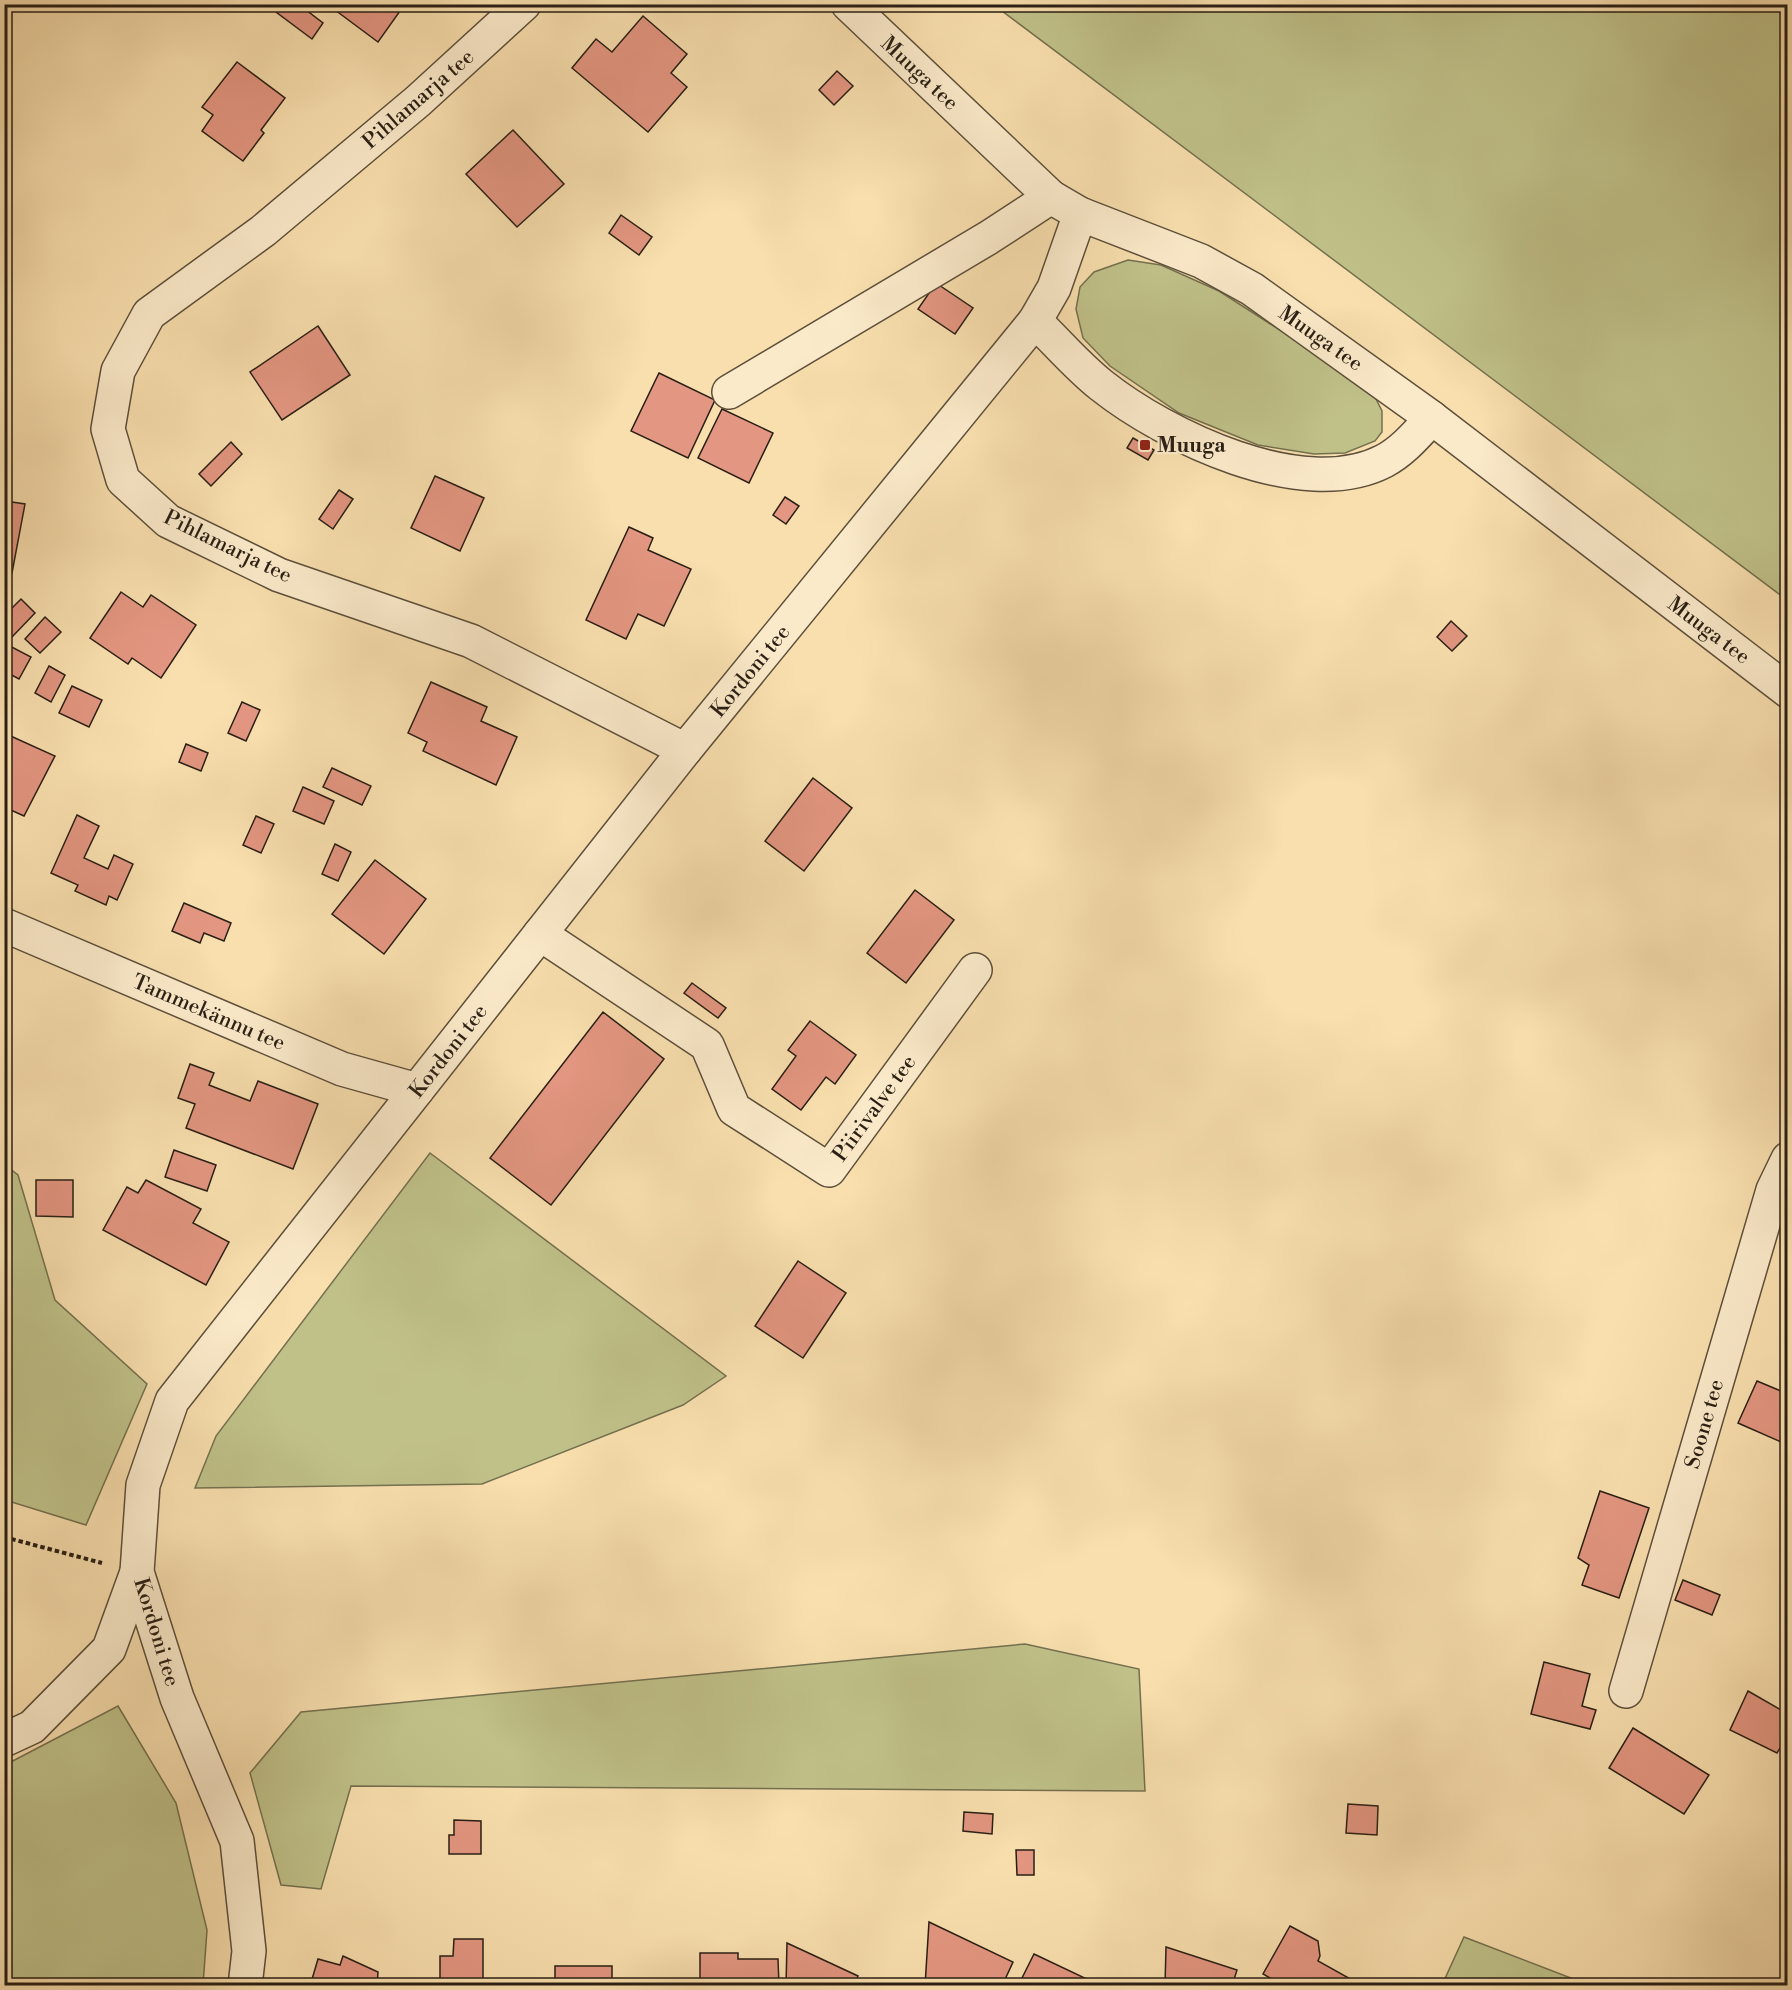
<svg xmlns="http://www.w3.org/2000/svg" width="1792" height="1990" viewBox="0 0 1792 1990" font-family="'Libre Bodoni',serif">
  <rect width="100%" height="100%" fill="#f9dfae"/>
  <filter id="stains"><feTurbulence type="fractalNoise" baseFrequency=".00333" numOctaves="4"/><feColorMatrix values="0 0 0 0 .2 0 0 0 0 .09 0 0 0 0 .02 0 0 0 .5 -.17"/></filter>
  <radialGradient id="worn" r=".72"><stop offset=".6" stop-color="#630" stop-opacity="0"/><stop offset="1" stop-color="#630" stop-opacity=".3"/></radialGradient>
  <!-- green -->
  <g fill="#c0c189" stroke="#74704f" stroke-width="1.5">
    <path d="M994,5H1787V600Z"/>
    <path d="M1128,260L1161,265L1219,291L1311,350L1375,397L1382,411V432L1375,441L1345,453L1314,454L1258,445L1179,413L1110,366L1083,338L1076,309L1080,287L1094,272Z"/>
    <path d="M430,1153L726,1376L683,1405L482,1484L195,1488L216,1436Z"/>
    <path d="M5,1165L18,1175L55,1300L147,1384L86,1525L5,1500Z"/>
    <path d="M1025,1644L1139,1669L1145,1791L351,1786L321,1889L281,1885L250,1773L301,1712Z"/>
    <path d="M118,1706L176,1803L207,1930L203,1985H5V1765Z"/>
    <path d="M1464,1937L1589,1985H1442Z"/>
  </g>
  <!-- building -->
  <g fill="#e39681" stroke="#291f15" stroke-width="1.5">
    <path d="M281,4H298L323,23L312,39L276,12Z"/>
    <path d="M327,4H405L378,42Z"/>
    <path d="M643,16L687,54L671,73L687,87L648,132L572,68L596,39L612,52Z"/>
    <path d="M237,62L285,98L261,130L264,133L243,161L202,131L213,115L202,107Z"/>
    <path d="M837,71L853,86L834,105L819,90Z"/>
    <path d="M513,130L564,184L517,227L466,174Z"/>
    <path d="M621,215L652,237L639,255L609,233Z"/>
    <path d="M936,283L973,308L955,334L918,309Z"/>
    <path d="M318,326L350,375L282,420L250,372Z"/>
    <path d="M659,373L715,400L688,458L631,431Z"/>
    <path d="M722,409L773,433L749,483L698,458Z"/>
    <path d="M1133,438L1154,450L1148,460L1127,448Z"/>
    <path d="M231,442L242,454L211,486L199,474Z"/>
    <path d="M435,476L484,498L460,551L411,528Z"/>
    <path d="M339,490L353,499L333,529L319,519Z"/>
    <path d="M785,497L799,506L786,524L773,515Z"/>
    <path d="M5,501L25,504L12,573L4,572Z"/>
    <path d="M629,527L653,538L648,550L691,569L664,626L638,614L626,639L586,620Z"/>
    <path d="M121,592L143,607L151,595L196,625L161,678L132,658L128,664L90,638Z"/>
    <path d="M21,599L35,613L12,637L4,630V616Z"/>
    <path d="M45,617L61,632L40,653L25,639Z"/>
    <path d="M1451,621L1467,636L1452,651L1437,637Z"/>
    <path d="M4,643L31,657L19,679L4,671Z"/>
    <path d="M49,666L65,675L51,702L35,693Z"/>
    <path d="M431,682L487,707L481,721L517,737L496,785L423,751L427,742L408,733Z"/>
    <path d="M72,686L102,700L89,727L59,713Z"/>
    <path d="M242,702L260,710L246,741L228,733Z"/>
    <path d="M4,733L55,756L24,816L4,807Z"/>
    <path d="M186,744L208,753L201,771L179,762Z"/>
    <path d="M332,768L371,786L362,805L323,787Z"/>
    <path d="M813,778L852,808L804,871L765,841Z"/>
    <path d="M303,787L334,801L324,824L293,811Z"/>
    <path d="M77,815L99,826L84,858L108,869L114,855L133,864L117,900L109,896L106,905L75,891L78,885L51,873Z"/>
    <path d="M256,816L274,824L261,853L243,845Z"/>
    <path d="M335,844L351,852L338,881L322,874Z"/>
    <path d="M375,860L426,899L384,954L332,914Z"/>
    <path d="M915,890L954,920L906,983L867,953Z"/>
    <path d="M184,903L231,923L224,941L204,933L200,943L172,931Z"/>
    <path d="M692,983L726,1008L718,1018L684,993Z"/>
    <path d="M603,1012L664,1059L551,1205L490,1158Z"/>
    <path d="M810,1021L856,1055L835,1084L826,1077L801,1110L772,1089L796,1056L788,1050Z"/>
    <path d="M190,1064L214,1073L209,1085L250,1101L258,1081L318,1104L293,1169L186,1128L195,1104L178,1098Z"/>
    <path d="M174,1150L216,1165L207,1191L165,1177Z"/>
    <path d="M36,1180H73V1217L36,1216Z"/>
    <path d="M146,1180L201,1209L193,1223L229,1242L206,1285L103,1230L127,1187L138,1193Z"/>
    <path d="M798,1261L846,1293L803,1358L755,1326Z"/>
    <path d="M1757,1381L1788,1394V1445L1738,1423Z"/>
    <path d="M1600,1491L1649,1508L1619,1598L1582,1585L1589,1565L1578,1558Z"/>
    <path d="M1683,1580L1720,1595L1712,1615L1675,1600Z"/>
    <path d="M1544,1662L1590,1674L1582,1706L1596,1710L1590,1729L1531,1714Z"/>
    <path d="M1748,1691L1788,1714V1735L1777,1753L1730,1730Z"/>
    <path d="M1633,1728L1709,1775L1684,1814L1609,1768Z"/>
    <path d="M1348,1804L1378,1806L1377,1835L1346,1833Z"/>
    <path d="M964,1812L993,1814L992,1834L963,1831Z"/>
    <path d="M454,1820L481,1821V1854H449V1835H454Z"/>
    <path d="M1016,1850H1034V1875H1017Z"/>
    <path d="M929,1922L1013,1962L1002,1986H925Z"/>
    <path d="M1290,1926L1318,1941L1320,1956L1318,1961L1363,1986H1284L1263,1974Z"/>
    <path d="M454,1939H483V1986H440V1956H453Z"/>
    <path d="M787,1943L858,1976L854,1986H786Z"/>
    <path d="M1166,1947L1237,1970L1232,1986H1165Z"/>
    <path d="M700,1953H738V1959H778L779,1986H700Z"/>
    <path d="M1034,1954L1089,1980L1086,1986H1018Z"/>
    <path d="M343,1956L378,1972L377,1986H310L318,1959L340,1965Z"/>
    <rect x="555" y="1966" width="57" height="20"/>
  </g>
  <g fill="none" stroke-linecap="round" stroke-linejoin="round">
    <!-- minor casing -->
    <g stroke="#5d4f3b" stroke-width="36">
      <g id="minor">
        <path d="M524,4L418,101L263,231L149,314L118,371L108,429L123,480L168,521L279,575L471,641L685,750"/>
        <path d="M848,4L1051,197L1080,214L1201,261L1252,289L1432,418L1788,691"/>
        <path d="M1035,321C1057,342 1077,366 1101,385C1165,436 1303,503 1384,461C1403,451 1417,434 1432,418"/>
        <path d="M729,392L988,238L1051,197"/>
        <path d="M4,925L342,1069L417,1090"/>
        <path d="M540,934L707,1045L734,1109L829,1170L975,970"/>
        <path d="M1626,1691L1773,1190L1788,1159"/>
        <path d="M4,1740L32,1727L109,1649L137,1572"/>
        <path d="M245,1986L249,1951L237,1841L177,1698L137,1572L143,1485L172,1401L685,750L1035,321L1054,288L1080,214"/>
      </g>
    </g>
    <!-- path -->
    <path stroke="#291f15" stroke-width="4" stroke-dasharray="4.5 3" stroke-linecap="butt" d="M4,1537L102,1563"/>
    <!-- minor -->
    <use href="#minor" stroke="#fbeaca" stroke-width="33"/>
  </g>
  <!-- markers -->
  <rect fill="#8f2418" stroke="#fbeaca" stroke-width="2" x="1139" y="439" width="12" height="12" rx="3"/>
  <g text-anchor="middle" stroke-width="4.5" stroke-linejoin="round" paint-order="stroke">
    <!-- street labels -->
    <g font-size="21" fill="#291f15" stroke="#fbeaca">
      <text transform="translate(920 73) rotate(43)" y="7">Muuga tee</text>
      <text transform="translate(418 99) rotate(-41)" y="7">Pihlamarja tee</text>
      <text transform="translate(1321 338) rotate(35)" y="7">Muuga tee</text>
      <text transform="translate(228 546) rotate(26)" y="7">Pihlamarja tee</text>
      <text transform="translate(1709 630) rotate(37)" y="7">Muuga tee</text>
      <text transform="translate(750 671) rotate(-51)" y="7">Kordoni tee</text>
      <text transform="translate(209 1012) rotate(23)" y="7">Tammekännu tee</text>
      <text transform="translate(448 1051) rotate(-52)" y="7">Kordoni tee</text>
      <text transform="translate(874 1108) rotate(-54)" y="7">Piirivalve tee</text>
      <text transform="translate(1704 1424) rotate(-74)" y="7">Soone tee</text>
      <text transform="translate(157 1632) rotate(73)" y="7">Kordoni tee</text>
    </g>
    <!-- poi labels -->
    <g font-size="21" font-weight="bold" fill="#291f15" stroke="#fbeaca" text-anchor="start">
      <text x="1157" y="452">Muuga</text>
    </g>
  </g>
  <!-- margin -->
  <rect width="1792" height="1990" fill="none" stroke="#f9dfae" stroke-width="24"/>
  <rect x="6" y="6" width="1780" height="1978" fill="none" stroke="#291f15" stroke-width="3"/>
  <rect x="12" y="12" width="1768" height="1966" fill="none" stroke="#291f15" stroke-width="1.5"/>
  <rect width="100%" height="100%" filter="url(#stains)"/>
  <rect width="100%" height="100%" fill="url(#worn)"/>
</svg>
